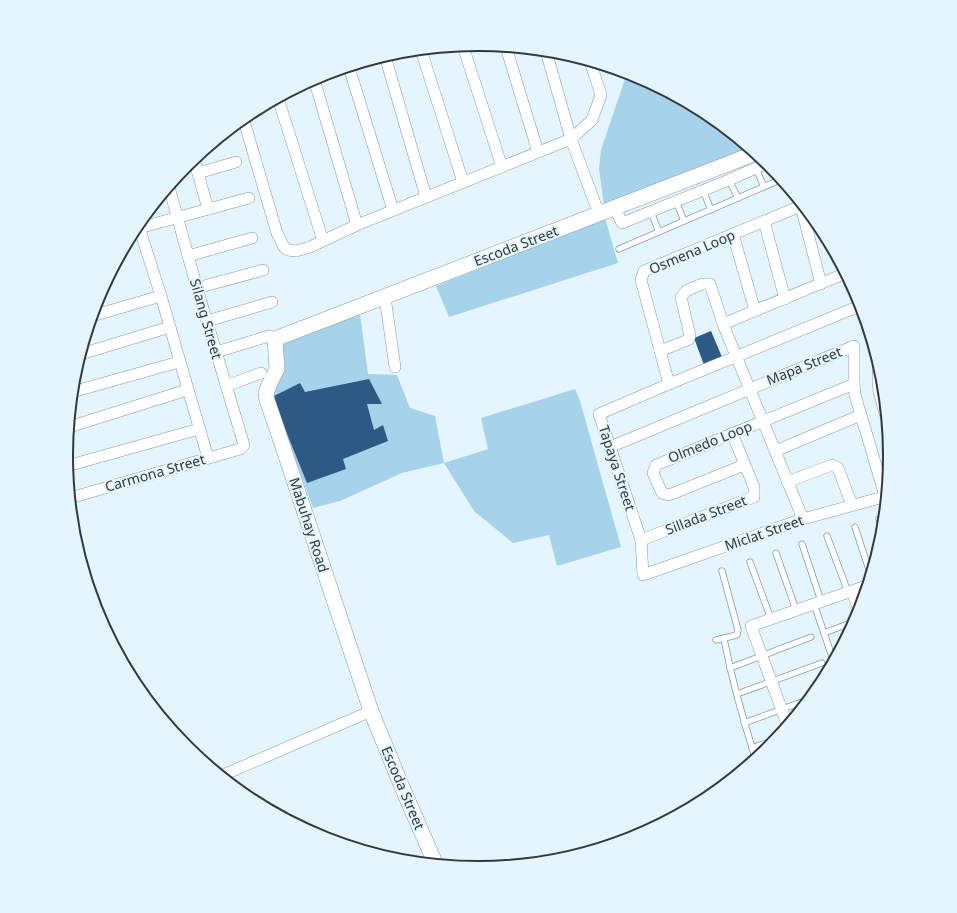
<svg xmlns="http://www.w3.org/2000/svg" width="957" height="913" viewBox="0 0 957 913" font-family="'Noto Sans',sans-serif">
  <rect width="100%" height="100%" fill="#e4f5fd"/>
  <!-- green -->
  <g fill="#a6d3e9">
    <path d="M627,73L637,75L708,114L749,148L604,205L599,169L601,150Z"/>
    <path d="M605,218L618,263L449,317L436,286Z"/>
    <path d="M360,313L368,374L397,375L410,408L435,416L444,463L488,449L481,418L575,389L580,401L621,547L557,566L549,535L513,543L474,511L444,463L402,473L340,501L313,508L272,397L280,343Z"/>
  </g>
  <!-- building -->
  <g fill="#2d5985">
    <path d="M711,331L722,357L704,365L694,338Z"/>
    <path d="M369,379L382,404H367L374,430L383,425L388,441L343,459L346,469L307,483L272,397L300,383L305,392Z"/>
  </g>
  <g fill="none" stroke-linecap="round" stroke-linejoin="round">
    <!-- lane casing -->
    <g stroke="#879aa3" stroke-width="7">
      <g id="lane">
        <path d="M756,168L764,187"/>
        <path d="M729,180L738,198"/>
        <path d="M703,190L711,210"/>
        <path d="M676,201L684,221"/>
        <path d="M651,212L659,232"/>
        <path d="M619,249L782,179"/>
        <path d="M879,519L884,530"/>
        <path d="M855,527L871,576"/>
        <path d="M827,536L848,592"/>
        <path d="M802,544L821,601"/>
        <path d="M776,553L796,610"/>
        <path d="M750,562L771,619"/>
        <path d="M814,604L834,662"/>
        <path d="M824,633L856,621"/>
        <path d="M724,639C732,680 743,720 756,760"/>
        <path d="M716,640L737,635L738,630L722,571"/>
        <path d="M730,668L811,637"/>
        <path d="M737,694L822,663"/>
        <path d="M744,723L810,699"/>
        <path d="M752,748L777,739"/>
      </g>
    </g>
    <!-- street casing -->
    <g stroke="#879aa3" stroke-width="12">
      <g id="street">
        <path d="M463,46L502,167"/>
        <path d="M506,47L538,152"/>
        <path d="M421,50L463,182"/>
        <path d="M546,51L571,139L599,214"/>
        <path d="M385,56L426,197"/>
        <path d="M349,67L393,210"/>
        <path d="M314,79L357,225L571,139L592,120L601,95L590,61"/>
        <path d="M278,98L323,241"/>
        <path d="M244,118V121L277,233L284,247L288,250L296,251L310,247L357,225"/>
        <path d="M194,159L208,209"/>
        <path d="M198,173L236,162"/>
        <path d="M801,206L821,284"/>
        <path d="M615,208L622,223L729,180L767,163"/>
        <path d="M764,221L785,299"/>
        <path d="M138,224L161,296L208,458"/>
        <path d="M135,229L249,198"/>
        <path d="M733,234L755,311"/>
        <path d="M188,256L252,238"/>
        <path d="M197,288L263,270"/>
        <path d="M385,297L395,367"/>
        <path d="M862,305L669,384L599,414L641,540L643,575L803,519L887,496"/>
        <path d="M92,316L161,296"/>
        <path d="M207,321L272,302"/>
        <path d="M723,324L846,273"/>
        <path d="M660,351L688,340L690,336L681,297L686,291L702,284H710L723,324L803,519"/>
        <path d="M216,352L269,336L275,339"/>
        <path d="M81,354L170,327"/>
        <path d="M879,361L878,379L879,392L887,420"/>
        <path d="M669,384L641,280L644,271L803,205"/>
        <path d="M226,386L261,373"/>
        <path d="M72,392L179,362"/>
        <path d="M69,427L187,390"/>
        <path d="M610,447L854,346V384L855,395L885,496"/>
        <path d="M775,451L861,415"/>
        <path d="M744,465L669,495L662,493L653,473L656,465L854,384"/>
        <path d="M67,466L199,429"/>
        <path d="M787,482L832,465L838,468L852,505"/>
        <path d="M70,498L240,449L244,445L197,288L169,187"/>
        <path d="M641,540L754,497V487L732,433"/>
        <path d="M852,591L860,613"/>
        <path d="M788,727L751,626L869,585"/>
        <path d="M221,776L371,711"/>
      </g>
    </g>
    <!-- secondary casing -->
    <g stroke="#879aa3" stroke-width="16">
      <path id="secondary" d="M436,865L402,787L371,711L277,429L267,400L266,393L269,385L277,369L275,339L756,153"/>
    </g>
    <!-- lane -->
    <use href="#lane" stroke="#fff" stroke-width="5.5"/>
    <!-- street -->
    <use href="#street" stroke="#fff" stroke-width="11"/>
    <!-- secondary -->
    <use href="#secondary" stroke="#fff" stroke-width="15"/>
  </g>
  <g text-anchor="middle" stroke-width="4" stroke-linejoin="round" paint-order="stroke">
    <!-- street labels -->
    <g font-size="14" fill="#323a3e" stroke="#e4f5fd">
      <text transform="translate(516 246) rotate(-21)" y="5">Escoda Street</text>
      <text transform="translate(692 252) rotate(-23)" y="5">Osmena Loop</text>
      <text transform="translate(206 319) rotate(74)" y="5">Silang Street</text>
      <text transform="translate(804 366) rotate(-22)" y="5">Mapa Street</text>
      <text transform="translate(710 442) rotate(-22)" y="5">Olmedo Loop</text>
      <text transform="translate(617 468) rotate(72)" y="5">Tapaya Street</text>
      <text transform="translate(155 473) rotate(-16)" y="5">Carmona Street</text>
      <text transform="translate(706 515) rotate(-21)" y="5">Sillada Street</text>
      <text transform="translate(309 525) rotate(72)" y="5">Mabuhay Road</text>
      <text transform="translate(764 533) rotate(-19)" y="5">Miclat Street</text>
      <text transform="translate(403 788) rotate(67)" y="5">Escoda Street</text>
    </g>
  </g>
  <!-- crop -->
  <path d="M0 0H957V913H0ZM73 456a405 405 0 1 1 810 0a405 405 0 1 1-810 0Z" fill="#e4f5fd" fill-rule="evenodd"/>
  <path fill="none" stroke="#323a3e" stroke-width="2" d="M73 456a405 405 0 1 1 810 0a405 405 0 1 1-810 0Z"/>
</svg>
